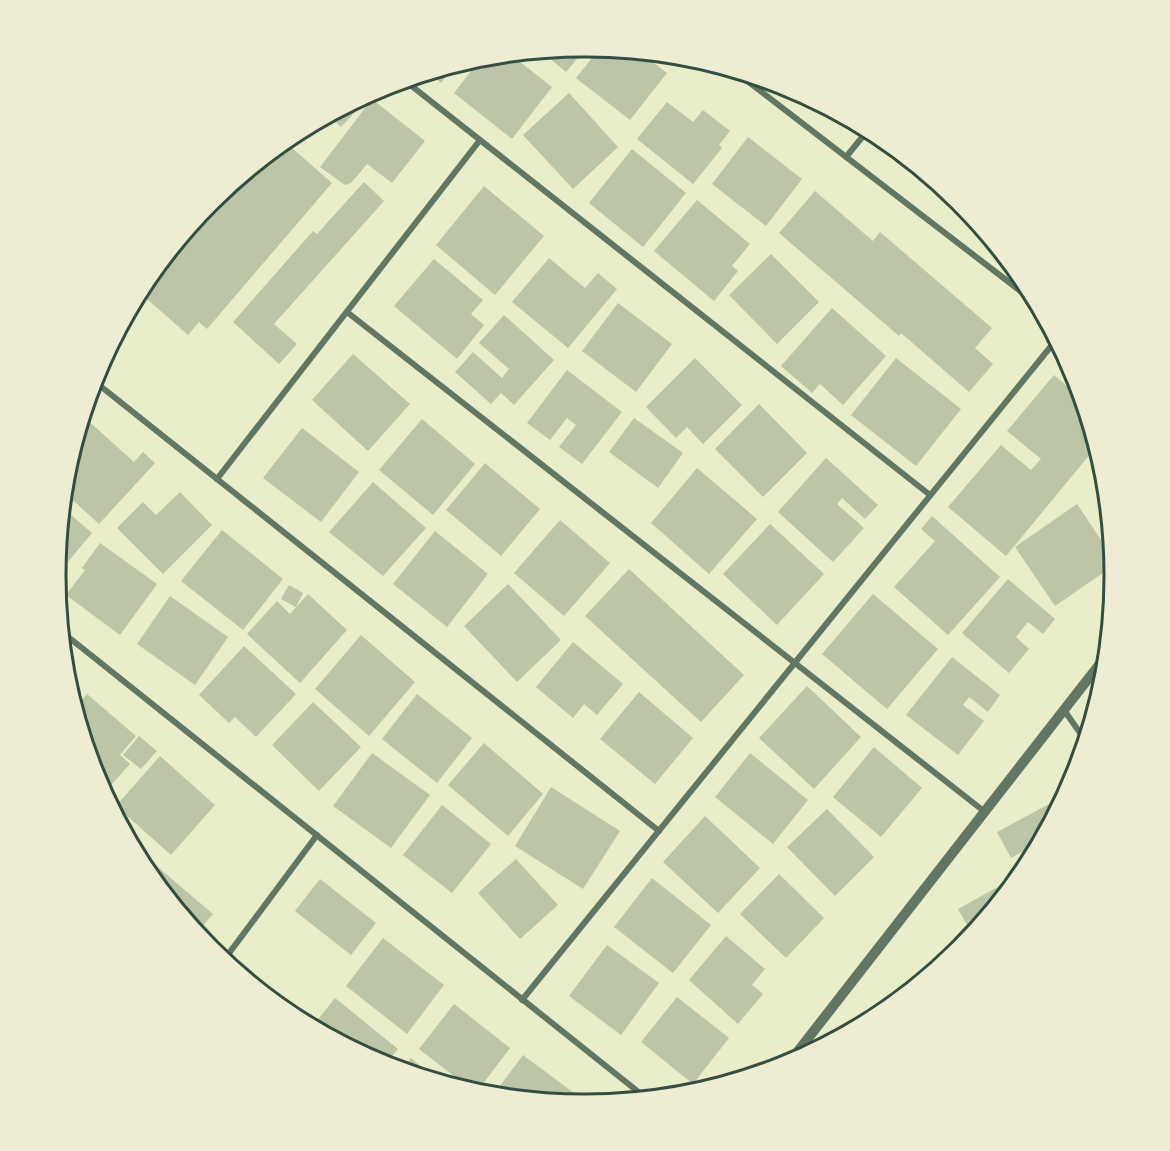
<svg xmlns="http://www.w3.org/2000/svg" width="1170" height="1151" viewBox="0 0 1170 1151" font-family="Karla,sans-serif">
  <rect width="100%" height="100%" fill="#e9edc9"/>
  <!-- building -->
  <g fill="#bcc5a7">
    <path d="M585,46L587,47L566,72L541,51Z"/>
    <path d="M600,48L640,52L667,73L630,120L576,78Z"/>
    <path d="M510,54L552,87L512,139L454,93L482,57Z"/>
    <path d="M456,65L441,83L429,73Z"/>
    <path d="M569,93L618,147L573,189L523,135Z"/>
    <path d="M366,96L368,98L341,127L329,115Z"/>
    <path d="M372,99L425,141L392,183L367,164L351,183L345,185L320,167Z"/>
    <path d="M667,102L693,122L703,110L730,131L719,145L722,148L693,184L637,139Z"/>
    <path d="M748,137L802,179L766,226L712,184Z"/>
    <path d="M284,141L332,183L207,329L199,322L188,335L139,292L145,281L211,201Z"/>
    <path d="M632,149L686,193L643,247L589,203Z"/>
    <path d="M364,182L384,201L274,324L297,344L279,364L233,322L313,231L317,234Z"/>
    <path d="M484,186L544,236L495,295L436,245Z"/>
    <path d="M815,191L873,241L880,232L992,328L975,348L993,364L969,392L901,333L899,336L779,233Z"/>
    <path d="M697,200L750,244L732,266L738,271L714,301L654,251Z"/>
    <path d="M771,254L819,302L777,344L729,295Z"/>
    <path d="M549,258L585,288L598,273L617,289L568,348L512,302Z"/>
    <path d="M434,259L483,300L471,314L484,325L457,359L394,306Z"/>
    <path d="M618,303L672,344L636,392L582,351Z"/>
    <path d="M832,308L886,356L843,405L820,384L812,393L781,366Z"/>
    <path d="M504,315L554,360L514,405L501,393L491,404L455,372L473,352L502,378L509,369L479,343Z"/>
    <path d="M353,354L410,404L368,451L312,400Z"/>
    <path d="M695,358L742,405L703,444L687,427L676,438L646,407Z"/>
    <path d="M896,358L961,409L916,466L851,415Z"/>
    <path d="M567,370L622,412L582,464L559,447L576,425L567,418L550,440L527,423Z"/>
    <path d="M1054,375L1081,398L1096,447L1006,556L948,507L1001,445L1031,470L1041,459L1007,431Z"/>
    <path d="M759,404L807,453L763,497L715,449Z"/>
    <path d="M85,418L134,462L143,452L155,463L99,524L64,492L66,472L81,422Z"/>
    <path d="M634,418L683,453L658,488L609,452Z"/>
    <path d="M422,419L475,464L433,515L379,470Z"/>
    <path d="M302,428L359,472L321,522L263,478Z"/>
    <path d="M826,458L878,505L865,519L842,498L837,504L864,528L833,562L778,512Z"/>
    <path d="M485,463L540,509L501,556L446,510Z"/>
    <path d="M697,468L757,519L709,574L651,523Z"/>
    <path d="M373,482L426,528L383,576L329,532Z"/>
    <path d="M180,492L212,525L163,574L117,528L143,502L156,515Z"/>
    <path d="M1077,504L1112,556L1113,566L1055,606L1015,547Z"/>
    <path d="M63,508L92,533L56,576V575Z"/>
    <path d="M932,516L1000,577L948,635L894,587L935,541L921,529Z"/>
    <path d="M560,520L610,563L564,616L514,573Z"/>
    <path d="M770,524L824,574L777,625L723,574Z"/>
    <path d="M222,530L283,579L243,630L181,581Z"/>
    <path d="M435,531L488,574L447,627L393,584Z"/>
    <path d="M100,543L157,584L120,635L66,595L85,570L82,568Z"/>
    <path d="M629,569L744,675L701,722L585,616Z"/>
    <path d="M1008,579L1055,619L1043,634L1028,622L1016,637L1029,649L1009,673L962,633Z"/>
    <path d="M508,584L561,640L517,682L464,626Z"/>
    <path d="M289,585L303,593L296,607L281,599Z"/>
    <path d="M308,594L347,630L300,683L247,634L277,601L290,614Z"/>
    <path d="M873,594L938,649L887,709L822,654Z"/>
    <path d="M170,596L228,637L195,685L137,644Z"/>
    <path d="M361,635L415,682L369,736L315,689Z"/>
    <path d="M573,642L623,684L597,715L584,704L573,718L536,687Z"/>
    <path d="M244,646L296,694L256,737L235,717L229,723L199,695Z"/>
    <path d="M952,657L1000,695L988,712L969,697L963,705L984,721L958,755L906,715Z"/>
    <path d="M807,686L861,737L814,789L759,738Z"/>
    <path d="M639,692L693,738L655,784L600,739Z"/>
    <path d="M87,694L136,736L120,755L130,764L104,793L96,778L75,708Z"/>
    <path d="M417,694L472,738L437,783L382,739Z"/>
    <path d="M313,702L361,747L319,791L272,745Z"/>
    <path d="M139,736L157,751L141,769L123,755Z"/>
    <path d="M484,743L543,794L508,836L448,785Z"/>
    <path d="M874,747L922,788L881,837L833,797Z"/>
    <path d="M372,753L430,795L391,848L333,806Z"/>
    <path d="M750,753L808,800L773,844L715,797Z"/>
    <path d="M160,756L215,805L171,855L116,806Z"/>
    <path d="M551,787L620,831L583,889L515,846Z"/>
    <path d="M1064,796L1031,857L1027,849L1011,858L997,832Z"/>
    <path d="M442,805L491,844L452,893L403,855Z"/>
    <path d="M827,809L874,857L835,896L787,847Z"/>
    <path d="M705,816L760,868L718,913L663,862Z"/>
    <path d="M133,846L213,914L197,933L145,869Z"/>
    <path d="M516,859L558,905L520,939L478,893Z"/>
    <path d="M779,874L824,918L786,958L740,914Z"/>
    <path d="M1021,874L1005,893L972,934L958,909Z"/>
    <path d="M652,878L711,925L673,973L614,927Z"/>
    <path d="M320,879L376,923L351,955L295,911Z"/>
    <path d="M726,936L765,969L752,985L763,994L738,1024L689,980Z"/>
    <path d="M383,938L444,985L407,1034L346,986Z"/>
    <path d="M607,945L659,983L621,1035L569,996Z"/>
    <path d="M926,976V977L909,990L907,986Z"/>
    <path d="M677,997L729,1038L693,1084L641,1042Z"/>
    <path d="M335,998L398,1049L385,1065L312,1027Z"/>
    <path d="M454,1004L510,1048L476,1093L419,1049Z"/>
    <path d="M523,1055L578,1096L572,1103L496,1096L494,1094Z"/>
    <path d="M411,1058L437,1081L401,1070Z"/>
  </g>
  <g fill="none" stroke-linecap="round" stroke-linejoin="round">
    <!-- minor -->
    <g stroke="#617663" stroke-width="6">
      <path d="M733,70L1036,303"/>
      <path d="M404,80L930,495"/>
      <path d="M846,157L868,130"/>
      <path d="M347,312L985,812"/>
      <path d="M94,381L659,831"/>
      <path d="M217,479L480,140"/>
      <path d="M62,632L646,1098"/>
      <path d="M1064,710L1085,740"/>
      <path d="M224,960L317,835"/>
      <path d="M522,1000L1056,340"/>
    </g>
    <!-- tertiary -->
    <path stroke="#617663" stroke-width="10" d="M788,1064L1106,656"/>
  </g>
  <!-- crop -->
  <path d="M0 0H1170V1151H0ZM584 57H586A518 518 0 0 1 1104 575V576A518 518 0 0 1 586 1094H584A518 518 0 0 1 66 576V575A518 518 0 0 1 584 57Z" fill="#eeecd3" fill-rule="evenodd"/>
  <path fill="none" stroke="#344e41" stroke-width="3" d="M584 57H586A518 518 0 0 1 1104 575V576A518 518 0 0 1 586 1094H584A518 518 0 0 1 66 576V575A518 518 0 0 1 584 57Z"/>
</svg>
